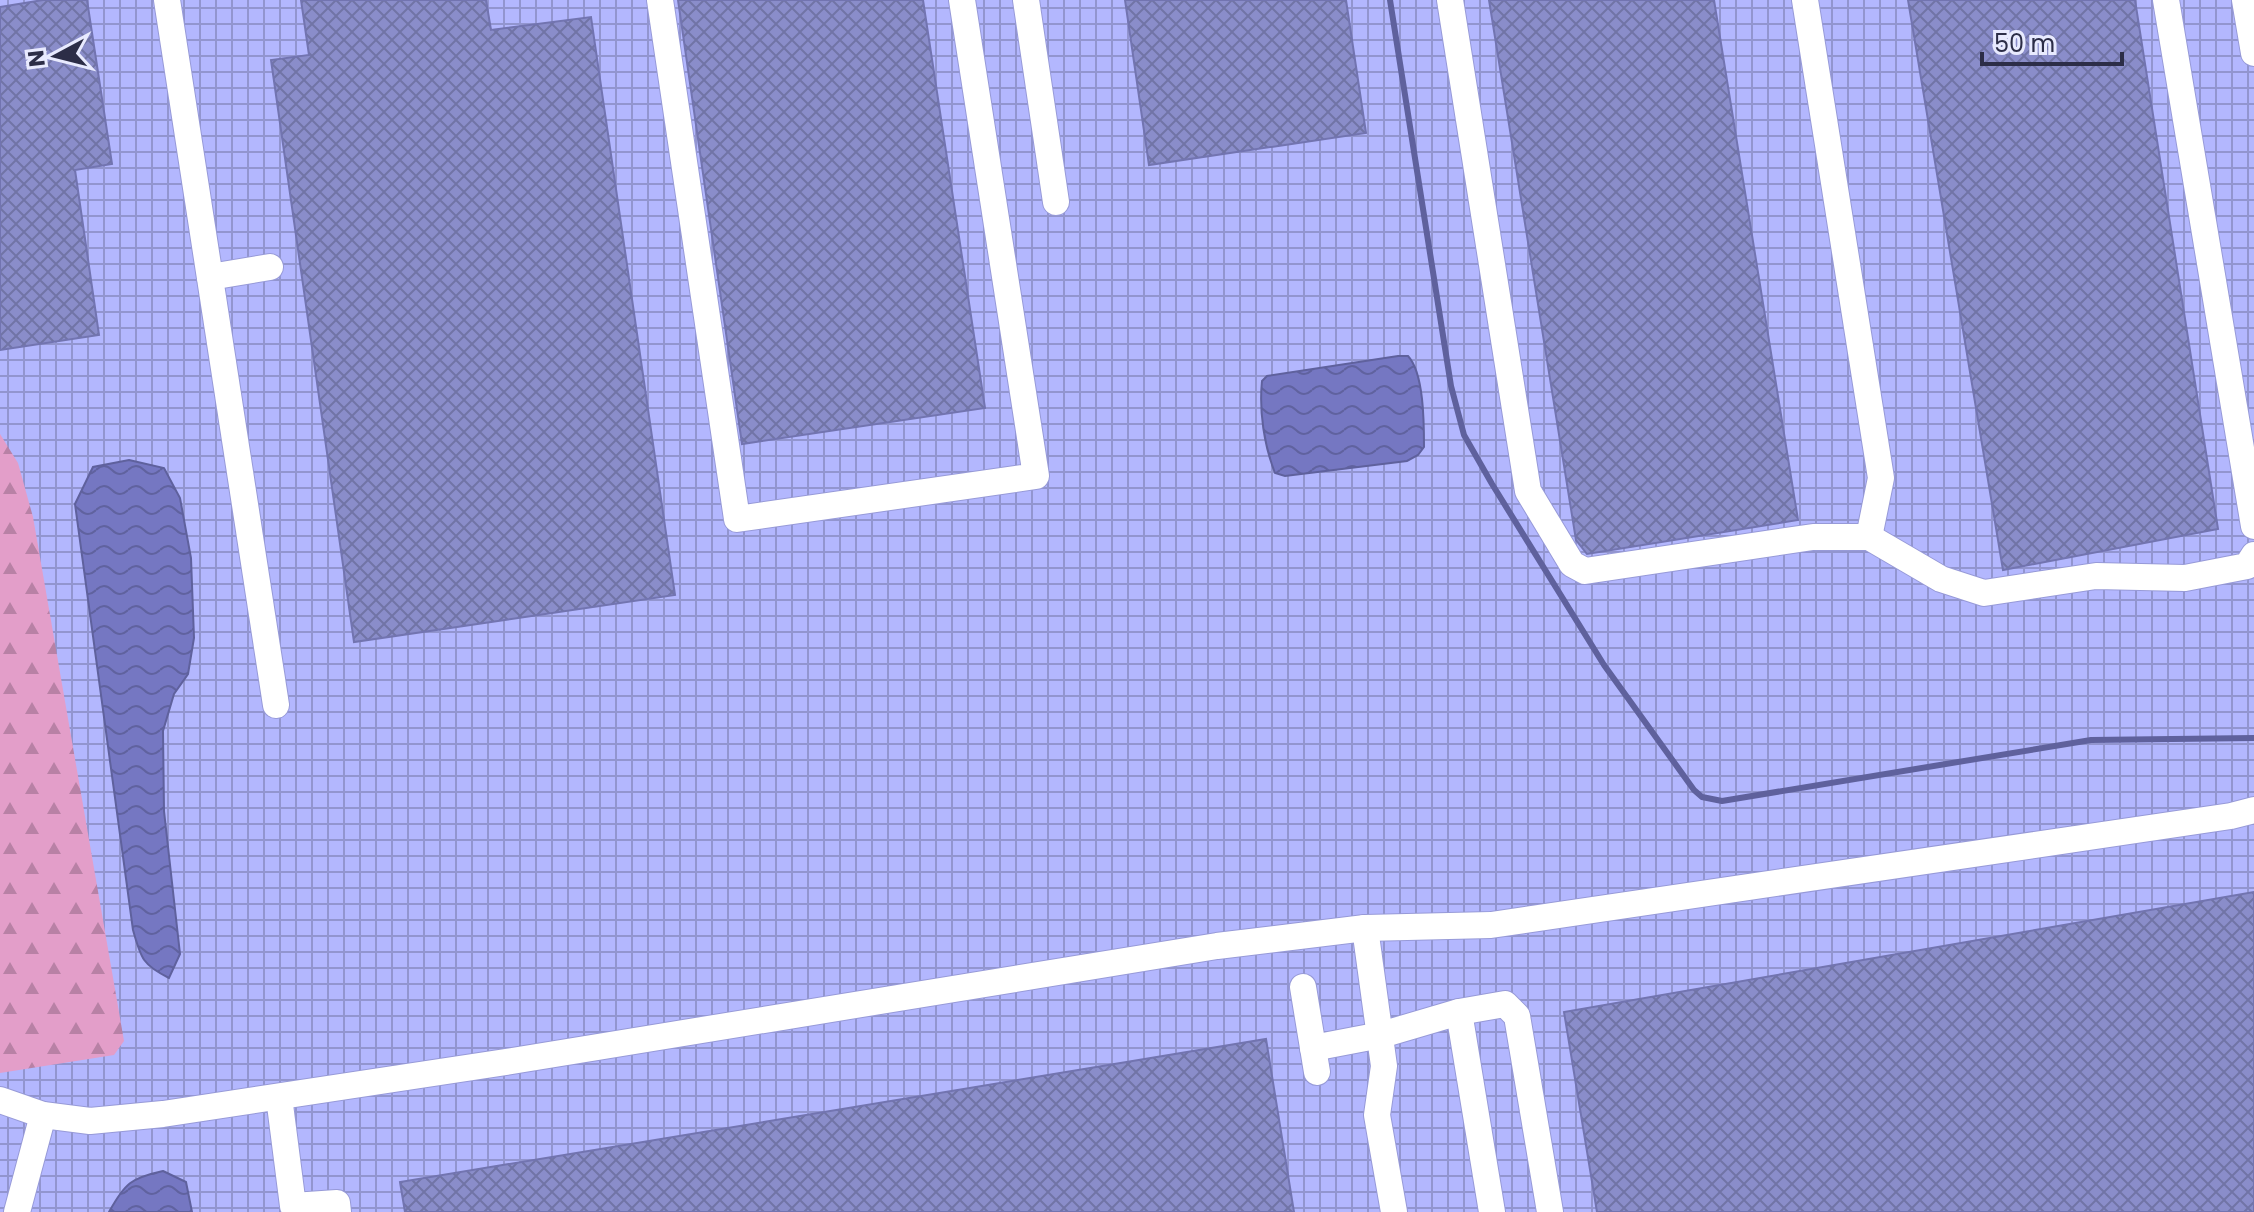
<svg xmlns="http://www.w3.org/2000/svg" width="2254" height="1212" viewBox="0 0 2254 1212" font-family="Poppins,sans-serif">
  <defs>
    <pattern id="industrial-grid" width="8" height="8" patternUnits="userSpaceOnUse" patternTransform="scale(2)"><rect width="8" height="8" fill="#b3b7fe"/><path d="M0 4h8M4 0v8" fill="none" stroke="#9295cf"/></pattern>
    <pattern id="forest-firs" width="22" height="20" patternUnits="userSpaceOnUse" patternTransform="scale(2)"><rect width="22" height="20" fill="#e39ec9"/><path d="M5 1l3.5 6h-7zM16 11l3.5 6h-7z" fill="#b881a5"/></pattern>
    <pattern id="water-waves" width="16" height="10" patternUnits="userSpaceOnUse" patternTransform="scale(2)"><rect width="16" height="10" fill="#7577c2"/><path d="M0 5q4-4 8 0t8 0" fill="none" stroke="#60629f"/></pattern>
    <pattern id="building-cross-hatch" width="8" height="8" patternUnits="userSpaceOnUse" patternTransform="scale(2)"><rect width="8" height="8" fill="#8a8dca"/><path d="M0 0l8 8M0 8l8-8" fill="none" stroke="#7174a6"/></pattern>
  </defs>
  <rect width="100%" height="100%" fill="#c3c6fa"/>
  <!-- industrial -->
  <rect fill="url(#industrial-grid)" x="0" y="0" width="2254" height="1212"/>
  <!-- forest -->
  <path fill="url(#forest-firs)" d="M0,434L18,463L33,517L124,1041L114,1055L0,1073Z"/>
  <!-- water -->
  <g fill="url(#water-waves)" stroke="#5f619d" stroke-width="2">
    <path d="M1398,356H1408C1424,373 1424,423 1424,447L1418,455L1407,461L1285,476L1275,473C1264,445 1259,411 1262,381L1267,376Z"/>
    <path d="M129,460L164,468L180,498L191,558L194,638L188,674L174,694L163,731L164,811L180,954L169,978C143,965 141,959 133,930L75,504L93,467Z"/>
    <path d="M163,1171L186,1182L192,1212H109C125,1183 131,1178 163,1171Z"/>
  </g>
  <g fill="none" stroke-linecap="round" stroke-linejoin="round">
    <!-- stream -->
    <path stroke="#5f619d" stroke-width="6" d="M1390,0L1451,386L1464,435L1492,484L1604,665L1694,790L1702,797L1722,801L2091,740L2254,738"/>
  </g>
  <!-- building -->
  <g fill="url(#building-cross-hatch)" stroke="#7274b0" stroke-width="2">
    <path d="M43,0H87L112,164L75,170L99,335L0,350V7Z"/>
    <path d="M301,0H486L491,30L591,17L675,595L354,642L271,60L309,55Z"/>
    <path d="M678,0H923L985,408L742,444Z"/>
    <path d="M1125,0H1346L1366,133L1149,165Z"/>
    <path d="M1489,0H1714L1798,520L1587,554L1576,540Z"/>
    <path d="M1908,0H2135L2218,529L2003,570Z"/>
    <path d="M2254,892V1212H1597L1564,1012Z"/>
    <path d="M1266,1039L1294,1212H405L400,1182Z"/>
  </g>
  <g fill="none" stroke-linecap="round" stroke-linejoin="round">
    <!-- minor casing -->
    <g stroke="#979ad8" stroke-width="28">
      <g id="minor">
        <path d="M167,0L276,705"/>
        <path d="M660,0L737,519L1036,476L962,0"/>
        <path d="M1026,0L1056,202"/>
        <path d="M1450,0L1528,491L1572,564L1585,571L1813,537H1869L1941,579L1984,593L2096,576L2185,578L2247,566L2254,555"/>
        <path d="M1805,0L1881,478L1869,537"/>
        <path d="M2166,0L2254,526"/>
        <path d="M2245,0L2254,53"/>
        <path d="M210,277L270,267"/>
        <path d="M1365,928L1384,1066L1377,1115L1394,1212"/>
        <path d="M1303,987L1317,1072"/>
        <path d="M1459,1012L1492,1212"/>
        <path d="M1313,1048L1381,1035L1459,1012L1505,1004L1517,1016L1550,1212"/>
        <path d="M279,1097L293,1206L337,1203L338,1212"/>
        <path d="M0,1100L43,1115L90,1121L163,1114L512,1061L1217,946L1365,928L1491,925L2231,816L2254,810"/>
        <path d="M17,1212L43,1115"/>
      </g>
    </g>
    <!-- minor -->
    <use href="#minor" stroke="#fff" stroke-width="26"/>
  </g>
  <!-- north arrow -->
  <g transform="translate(56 56) rotate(263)" stroke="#e8eafe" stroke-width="6" paint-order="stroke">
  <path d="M0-6L14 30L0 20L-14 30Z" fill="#2c2d47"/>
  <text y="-12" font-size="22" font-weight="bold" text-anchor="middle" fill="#2c2d47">N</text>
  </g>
  <!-- scale -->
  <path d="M1982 52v12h140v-12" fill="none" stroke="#2c2d47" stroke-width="4"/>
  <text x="1994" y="52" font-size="24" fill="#2c2d47" stroke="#e8eafe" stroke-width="6" paint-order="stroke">50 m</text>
</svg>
